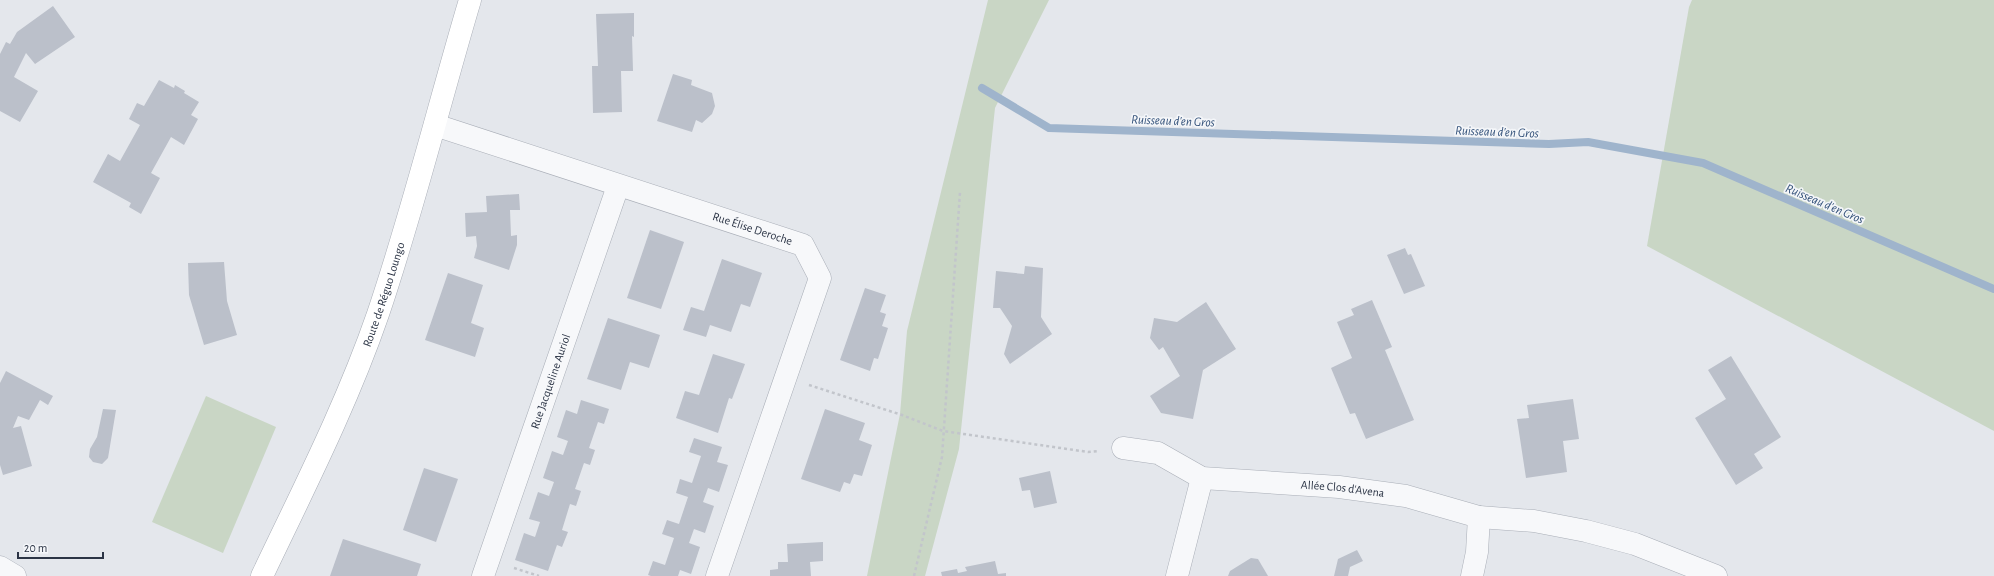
<svg xmlns="http://www.w3.org/2000/svg" width="1994" height="576" viewBox="0 0 1994 576" font-family="'Alegreya Sans',sans-serif">
  <rect width="100%" height="100%" fill="#e4e7ec"/>
  <!-- green -->
  <g fill="#c9d6c5">
    <path d="M988,0H1049L995,108L959,449L925,576H867L900,414L907,331Z"/>
    <path d="M1692,0H1994V431L1647,246L1689,7Z"/>
    <path d="M206,396L276,427L223,553L152,522Z"/>
  </g>
  <g fill="none" stroke-linecap="round" stroke-linejoin="round">
    <!-- stream -->
    <path stroke="#9fb4cc" stroke-width="8" d="M982,88L1049,128L1549,144L1588,142L1703,163L1994,289"/>
  </g>
  <!-- building -->
  <g fill="#bbc0ca">
    <path d="M53,6L75,37L35,64L26,53L14,77L38,91L20,122L0,111V54L6,42L10,44L17,32Z"/>
    <path d="M634,13V37L632,36L633,71H621L622,112L593,113L592,66H598L596,14Z"/>
    <path d="M673,74L692,80L691,85L712,93L715,106L712,114L702,123L696,120L692,132L657,121Z"/>
    <path d="M159,80L174,88L175,85L185,91L184,93L199,102L191,115L198,119L184,145L171,137L151,173L160,178L141,214L129,207L131,203L93,182L108,154L120,161L140,125L129,119L137,103L144,106Z"/>
    <path d="M519,194L520,210H510L511,236L517,235V245L509,270L474,258L477,246L476,236L466,237L465,213L487,212L486,196Z"/>
    <path d="M650,230L684,242L661,309L627,298Z"/>
    <path d="M1405,248L1408,255L1411,254L1425,286L1404,294L1387,255Z"/>
    <path d="M722,259L762,273L750,307L741,304L731,332L710,325L706,337L683,330L691,307L704,311Z"/>
    <path d="M224,262L227,301L237,335L204,345L189,295L188,263Z"/>
    <path d="M1025,266L1043,268L1041,317L1052,334L1010,364L1004,354L1012,326L1000,308H993L996,271L1024,274Z"/>
    <path d="M448,273L483,285L471,323L484,328L475,357L425,340Z"/>
    <path d="M865,288L886,295L880,312L886,314L882,326L888,328L878,359L874,358L870,371L840,360Z"/>
    <path d="M1372,300L1392,347L1385,350L1414,420L1366,439L1355,413L1350,414L1331,368L1352,358L1337,322L1354,315L1351,309Z"/>
    <path d="M1206,302L1236,349L1203,370L1193,419L1161,413L1150,396L1180,376L1163,347L1159,350L1150,338L1154,318L1177,322Z"/>
    <path d="M608,318L660,335L649,368L630,362L621,390L587,379Z"/>
    <path d="M713,354L745,364L732,399L729,398L718,433L676,418L685,391L699,395Z"/>
    <path d="M1731,356L1781,437L1754,454L1763,468L1736,485L1695,418L1726,399L1708,370Z"/>
    <path d="M6,371L53,396L48,405L40,400L29,420L18,416L13,428L21,426L32,466L3,475L0,465V383Z"/>
    <path d="M1573,399L1579,439L1563,441L1567,472L1526,478L1517,419L1529,418L1527,405Z"/>
    <path d="M581,400L609,409L604,424L598,422L589,448L595,450L590,465L584,463L575,489L581,491L576,506L570,504L562,530L568,532L562,547L557,545L548,571L515,560L524,533L535,537L540,522L529,519L538,492L549,496L554,482L543,478L552,451L563,455L568,441L557,437L566,410L577,414Z"/>
    <path d="M103,409L116,410L108,458L102,464L93,462L89,457L90,449L97,437Z"/>
    <path d="M825,409L865,423L859,440L872,445L862,476L854,474L850,484L844,482L840,492L801,479Z"/>
    <path d="M694,438L722,447L717,462L728,465L719,492L708,488L703,502L714,506L705,533L694,529L689,543L700,547L691,574L680,570L678,576H651L648,575L653,561L665,565L674,538L662,534L667,520L679,524L688,497L676,493L680,479L692,483L701,456L689,452Z"/>
    <path d="M424,468L458,479L436,542L403,530Z"/>
    <path d="M1050,471L1057,503L1034,508L1030,490L1022,491L1019,478Z"/>
    <path d="M343,539L421,564L417,576H330Z"/>
    <path d="M823,542V561L810,562L811,576H770V570L778,569V562H788L787,544Z"/>
    <path d="M1357,550L1363,561L1350,567L1348,576H1334L1338,559Z"/>
    <path d="M1251,558L1258,559L1268,576H1228L1230,571Z"/>
    <path d="M995,561L998,574L1006,573V576H942L941,572L957,569L958,573L967,571L965,567Z"/>
  </g>
  <g fill="none" stroke-linecap="round" stroke-linejoin="round">
    <!-- street casing -->
    <g stroke="#a9aeb7" stroke-width="23">
      <g id="street">
        <path id="s1" d="M435,125L803,245L820,278L717,576"/>
        <path id="s2" d="M1123,448L1158,453L1202,478L1339,487L1406,496L1479,517L1534,521L1586,531L1635,544L1716,576"/>
        <path d="M0,567L15,576"/>
        <path id="s3" d="M483,576L618,186"/>
        <path d="M1177,576L1202,478"/>
        <path d="M1472,576L1477,552L1479,517"/>
      </g>
    </g>
    <!-- secondary casing -->
    <g stroke="#a9aeb7" stroke-width="23">
      <g id="secondary">
        <path id="s4" d="M262,576C303,490 347,404 378,314C413,211 439,104 470,0"/>
      </g>
    </g>
    <!-- path -->
    <g stroke="#c2c5cb" stroke-width="2.5" stroke-dasharray="3 3" stroke-linecap="butt">
      <path d="M809,385L902,415L943,431L1088,452L1099,451"/>
      <path d="M514,568L539,576"/>
      <path d="M914,576L942,457L960,192"/>
    </g>
    <!-- street -->
    <use href="#street" stroke="#f7f8fa" stroke-width="22"/>
    <!-- secondary -->
    <use href="#secondary" stroke="#fff" stroke-width="22"/>
  </g>
  <g text-anchor="middle" stroke-width="3.5" stroke-linejoin="round" paint-order="stroke">
    <!-- street labels -->
    <g font-size="12" fill="#2b3445" stroke="#f4f6f9">
      <text dy="4" stroke="none"><textPath href="#s1" startOffset="334">Rue Élise Deroche</textPath></text>
      <text dy="4" stroke="none"><textPath href="#s4" startOffset="307">Route de Réguo Loungo</textPath></text>
      <text dy="4" stroke="none"><textPath href="#s3" startOffset="206">Rue Jacqueline Auriol</textPath></text>
      <text dy="4" stroke="none"><textPath href="#s2" startOffset="227">Allée Clos d'Avena</textPath></text>
    </g>
    <!-- water labels -->
    <g font-size="13" font-style="italic" fill="#34527a" stroke="#f4f6f9">
      <text transform="translate(1173 120) rotate(2)" y="5">Ruisseau d'en Gros</text>
      <text transform="translate(1497 131) rotate(2)" y="5">Ruisseau d'en Gros</text>
      <text transform="translate(1825 203) rotate(23)" y="5">Ruisseau d'en Gros</text>
    </g>
  </g>
  <!-- scale -->
  <path d="M18 552v6h85v-6" fill="none" stroke="#2b3445" stroke-width="2"/>
  <text x="24" y="552" font-size="12" fill="#2b3445" stroke="#f4f6f9" stroke-width="3" paint-order="stroke">20 m</text>
</svg>
